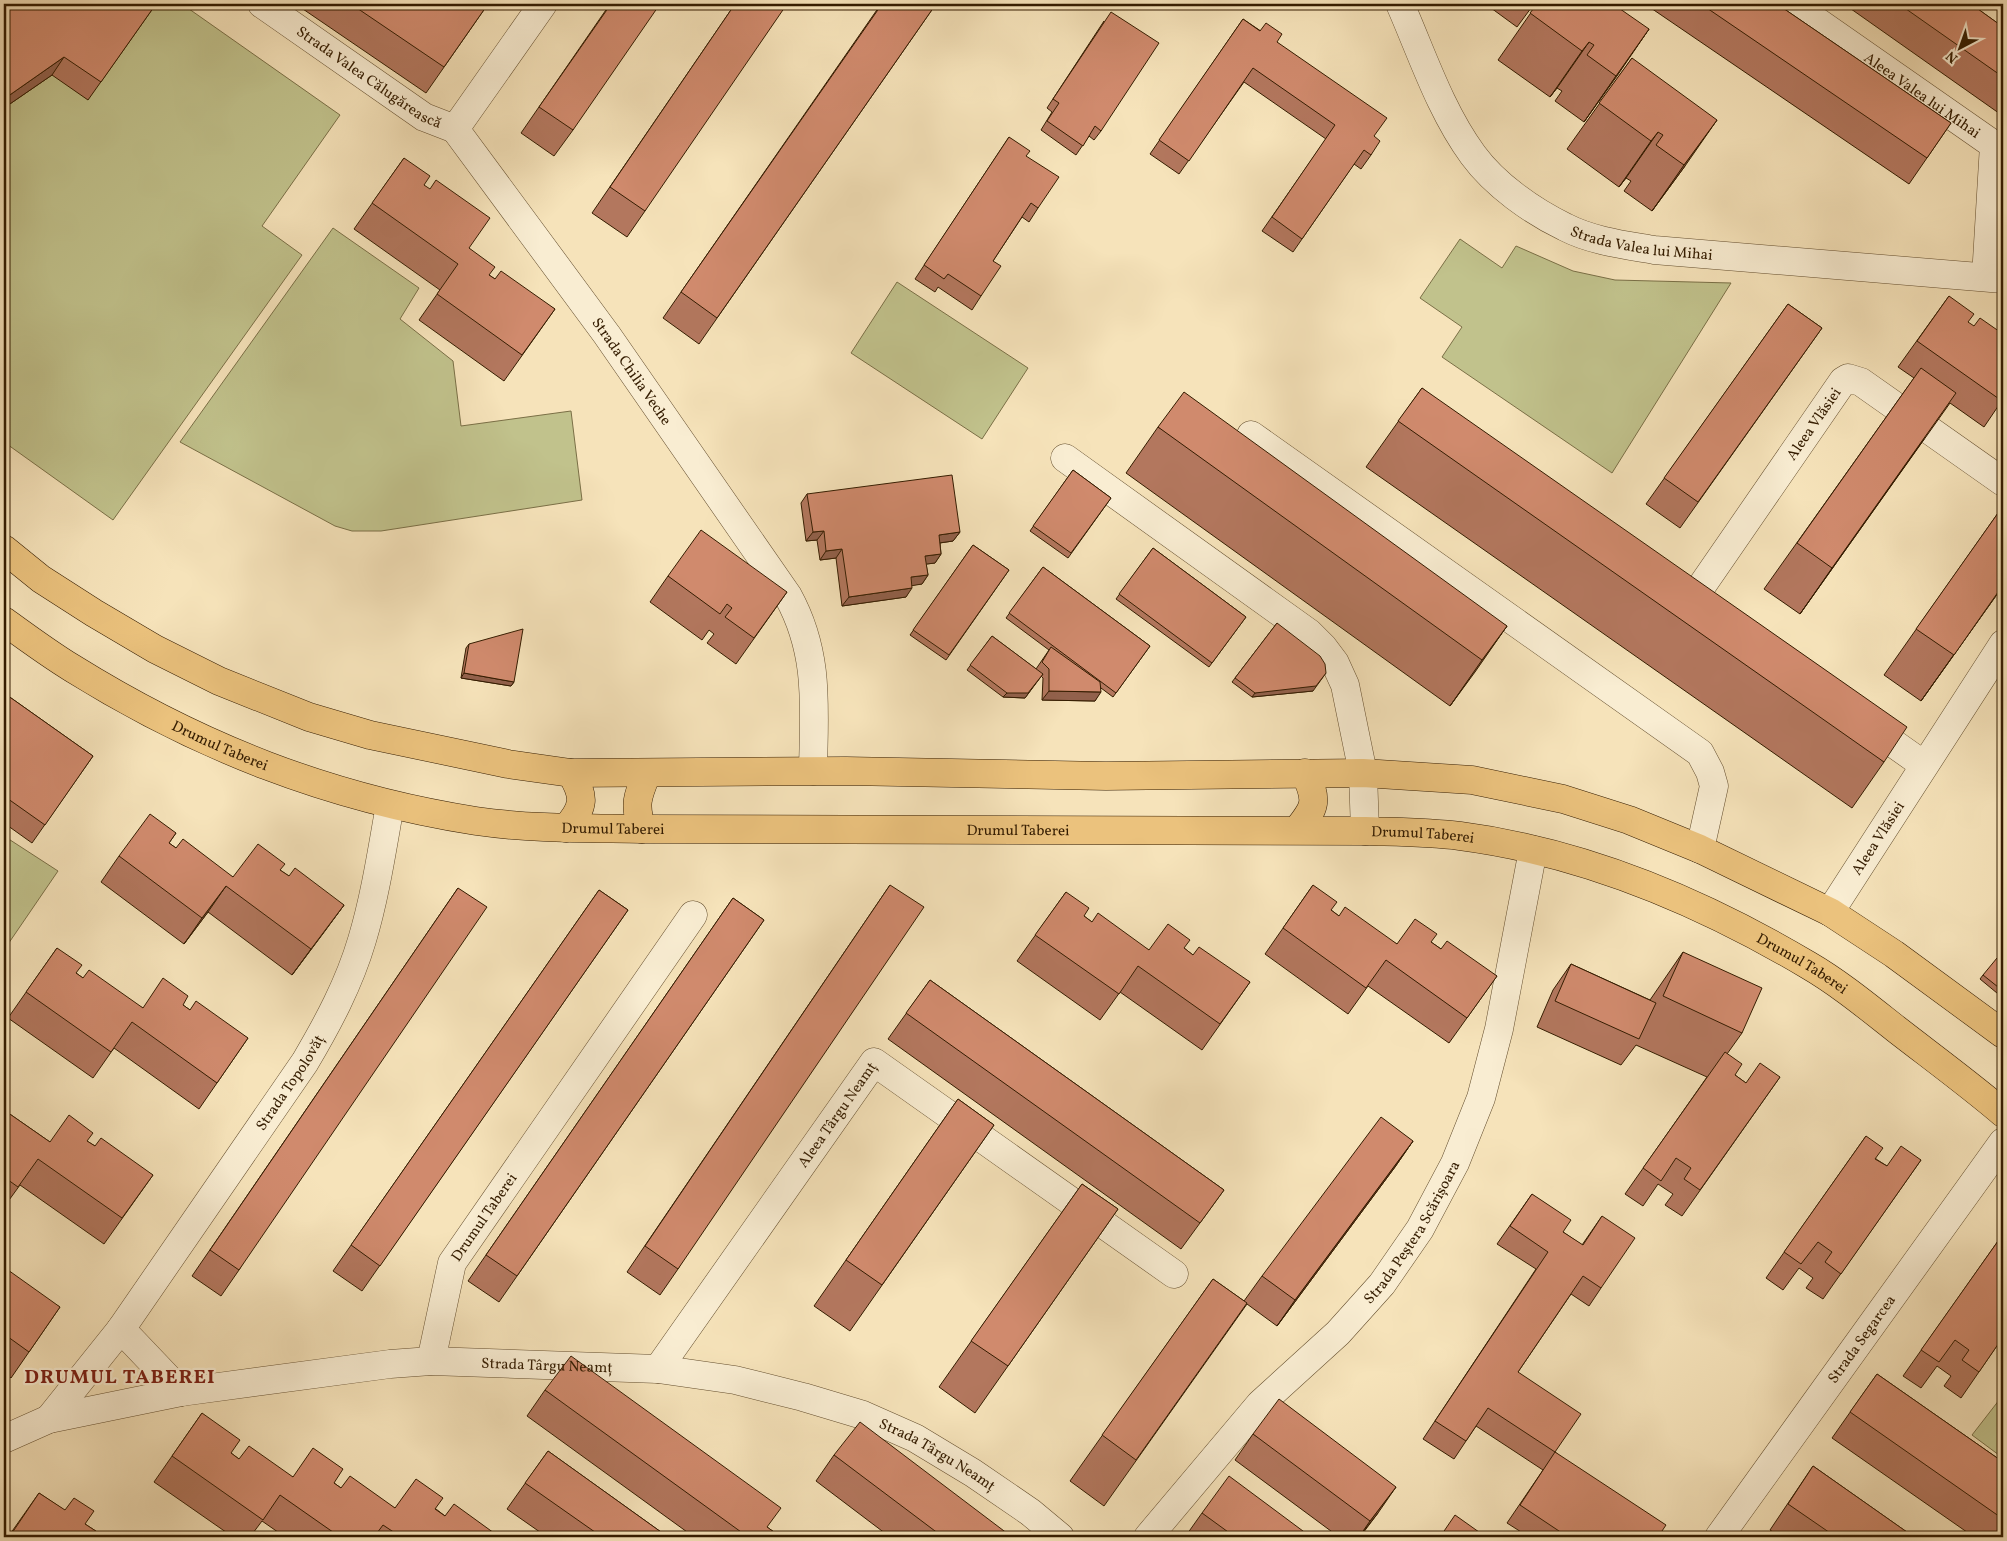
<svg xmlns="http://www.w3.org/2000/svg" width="2007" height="1541" viewBox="0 0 2007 1541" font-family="Vollkorn,serif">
  <rect width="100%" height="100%" fill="#f6e3ba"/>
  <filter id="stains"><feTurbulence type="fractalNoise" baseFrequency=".004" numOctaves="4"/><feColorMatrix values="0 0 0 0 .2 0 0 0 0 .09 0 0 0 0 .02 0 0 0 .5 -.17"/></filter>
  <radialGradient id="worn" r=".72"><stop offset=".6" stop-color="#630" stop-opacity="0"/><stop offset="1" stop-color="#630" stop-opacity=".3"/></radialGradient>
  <!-- green -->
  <g fill="#c1c28c" stroke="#7a6f46">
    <path d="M4,4H182L340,115L262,226L302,255L113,520L4,442Z"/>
    <path d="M333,228L419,288L400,319L453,361L461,426L571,411L582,500L381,531H352L335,526L180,442Z"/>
    <path d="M1460,239L1502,268L1516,246L1573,271L1615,280L1731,283L1612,473L1442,357L1462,327L1420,298Z"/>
    <path d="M897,282L1028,368L982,439L851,353Z"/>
    <path d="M4,836L58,871L4,950Z"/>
    <path d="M2003,1395V1458L1972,1435Z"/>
  </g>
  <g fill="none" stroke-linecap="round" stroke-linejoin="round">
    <!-- minor casing -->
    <g stroke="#644e2e" stroke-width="29">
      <g id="minor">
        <path id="s1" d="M262,4L424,117L455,129"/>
        <path id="s2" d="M1400,4C1422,54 1440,110 1473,155C1495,185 1532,211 1565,227C1592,241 1625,245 1654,250L2003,279"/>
        <path id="s3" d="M1792,4L1994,145L1986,277"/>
        <path id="s4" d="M455,129L607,335L788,596C820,654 814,708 813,771"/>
        <path d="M455,129L543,4"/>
        <path d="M1251,435L1700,753L1710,772L1714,786L1700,849"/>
        <path d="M1065,458L1309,633L1323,647L1335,663L1345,685L1363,773L1365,831"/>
        <path id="s5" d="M1692,600L1843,381L1848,378L1861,382L2003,482"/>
        <path d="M1866,724L1924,765"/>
        <path id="s6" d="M1830,912L2003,644"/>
        <path d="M121,1329L181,1392"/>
        <path id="s7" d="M431,1361L452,1263L693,915"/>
        <path id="s8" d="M658,1369L874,1062L1174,1274"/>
        <path id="s9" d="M49,1419L121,1329L305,1062C328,1023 349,984 362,940C375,897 382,850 390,805"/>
        <path id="s10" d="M4,1439L49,1419L181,1392L390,1364L431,1361L658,1369L735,1380L803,1397L863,1415L915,1438L973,1473L1030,1512L1060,1537"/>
        <path id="s11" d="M1148,1537L1260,1404L1338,1333L1382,1284L1420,1229L1455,1163L1481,1098L1499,1029L1533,850"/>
        <path id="s12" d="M1719,1537L2003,1142"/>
      </g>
    </g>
    <!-- major casing -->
    <g stroke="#341c00" stroke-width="29">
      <g id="major">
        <path d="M4,549L41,579L94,613L155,649L219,681L309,717L370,735L508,764L571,773L846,771L1106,776L1363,773L1472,780L1563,799L1629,820L1700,849L1830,912L1894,954L2003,1034"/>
        <path id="s13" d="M4,621C26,637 49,654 72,668C199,747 329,798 476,821C531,829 587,828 642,829L1365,831C1396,832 1429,832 1460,836C1583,852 1702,902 1808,965C1839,983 1868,1007 1896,1029C1932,1057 1969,1084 2003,1113"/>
        <path d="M566,828C585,807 585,796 571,773"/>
        <path d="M642,829C634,805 637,797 647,773"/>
        <path d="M1297,830C1316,807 1318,801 1305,773"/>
      </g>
    </g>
    <!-- minor -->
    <use href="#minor" stroke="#f9edd2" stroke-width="28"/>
    <!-- major -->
    <use href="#major" stroke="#ebc27d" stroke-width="28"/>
  </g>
  <!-- wall -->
  <g fill="#b3775e" stroke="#341c00">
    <path d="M4,4H156L88,100L52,75L4,108Z"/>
    <path d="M302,4H488L426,93L300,7Z"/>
    <path d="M610,4L573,130L554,156L521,133Z"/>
    <path d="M735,4L645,211L627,237L592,213Z"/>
    <path d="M881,4H936L699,344L663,318Z"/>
    <path d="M1493,4H1534L1517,27L1491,8Z"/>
    <path d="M1537,4L1649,29L1584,122L1555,101L1562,91L1557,88L1550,97L1498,60Z"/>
    <path d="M1645,4H1777L1951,123L1909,184Z"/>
    <path d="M1844,4H1971L2003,27V116Z"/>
    <path d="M1243,19L1277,42L1374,136L1371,155L1361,169L1354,164L1293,252L1262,231L1326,139L1244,82L1179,174L1150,154Z"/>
    <path d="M1104,21L1101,131L1094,140L1089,136L1076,155L1041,130L1052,112L1047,108Z"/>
    <path d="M1632,58L1685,166L1652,211L1624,191L1631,181L1626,178L1619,187L1567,149Z"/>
    <path d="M1009,137L1026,156L1038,208L1029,222L1022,217L993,261L981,296L972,310L938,287L935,292L915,279Z"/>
    <path d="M404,158L424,185L469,248L489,275L495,279L555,309L504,381L419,320L440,290L354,229Z"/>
    <path d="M1949,296L1968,322L2003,399L1984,427L1950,403L1800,614L1764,589L1914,378L1898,367Z"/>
    <path d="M1788,304L1822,328L1680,528L1646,504Z"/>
    <path d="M1422,388L1884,762L1852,808L1366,467Z"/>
    <path d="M1158,427L1507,626L1450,706L1126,473Z"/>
    <path d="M1073,470L1111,498L1068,558L1030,531Z"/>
    <path d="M807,494L960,532L953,541L940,543L941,554L935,563L926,564L928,575L922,584L912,585L906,597L842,606L836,558L820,560L817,540L806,541L801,503Z"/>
    <path d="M2003,506V586L1921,701L1884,675Z"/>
    <path d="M973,545L1009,570L946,660L910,635Z"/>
    <path d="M1153,548L1246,617L1209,667L1116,599Z"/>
    <path d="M1043,567L1150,646L1113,697L1101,688L1095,701L1042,700L1043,678L1041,676L1025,698L1003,697L967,670L992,636L1036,669L1049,650L1006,618Z"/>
    <path d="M668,576L787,592L736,664L707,643L714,634L709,630L702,640L650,602Z"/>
    <path d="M1277,623L1313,691L1252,697L1232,682Z"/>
    <path d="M469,644L514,682L511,686L461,678L466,648Z"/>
    <path d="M4,693L93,756L32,843L4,823Z"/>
    <path d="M176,833L169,843L176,848L233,877L280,870L289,876L344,905L292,975L208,912L184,944L101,882L119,856Z"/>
    <path d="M890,885L678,1269L660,1295L627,1272Z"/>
    <path d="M1313,885L1331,910L1339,916L1397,944L1431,942L1441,949L1497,976L1449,1043L1368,986L1348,1014L1265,954Z"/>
    <path d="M458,888L239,1270L221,1296L192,1276Z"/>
    <path d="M599,890L628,910L362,1291L333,1271Z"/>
    <path d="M1066,892L1084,916L1092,922L1149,950L1184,948L1193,955L1250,982L1202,1050L1120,992L1100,1020L1017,961Z"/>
    <path d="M733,898L764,920L499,1302L468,1281Z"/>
    <path d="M57,948L76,973L83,978L143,1008L183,1005L190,1010L248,1038L199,1109L114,1048L93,1078L8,1018Z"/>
    <path d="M1683,952L1742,1033L1727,1054L1735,1075L1746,1083L1780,1077L1682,1216L1665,1205L1673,1194L1658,1184L1643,1206L1625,1194L1707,1077L1636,1045L1621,1065L1537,1027L1553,990L1571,964L1650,1000Z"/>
    <path d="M2003,963V998L1980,979L1983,975Z"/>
    <path d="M930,980L1224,1190L1181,1249L888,1039Z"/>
    <path d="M958,1099L994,1125L850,1331L814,1306Z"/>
    <path d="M4,1110L50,1142L87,1141L95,1146L153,1175L104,1244L20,1185L4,1207Z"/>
    <path d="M1866,1136L1876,1159L1887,1166L1921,1160L1823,1299L1806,1288L1813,1278L1799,1268L1783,1290L1766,1278Z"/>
    <path d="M1413,1141L1395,1167L1277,1326L1247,1304L1104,1506L1070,1481L1213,1279L1244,1301L1262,1276Z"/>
    <path d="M1082,1184L1118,1209L975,1413L939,1387Z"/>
    <path d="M1532,1194L1563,1232L1582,1245L1602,1216L1601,1288L1589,1306L1571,1294L1518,1372L1555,1452L1658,1537H1529L1507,1523L1543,1470L1476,1426L1454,1459L1423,1439L1536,1269L1497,1244Z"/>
    <path d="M2003,1234V1337L1961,1398L1944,1386L1951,1376L1937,1366L1921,1388L1903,1376Z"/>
    <path d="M4,1276L60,1307L11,1378L4,1372Z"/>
    <path d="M1877,1374L2003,1462V1537H1974L1832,1438Z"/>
    <path d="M545,1390L767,1527L781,1537H694L527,1416Z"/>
    <path d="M202,1413L231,1453L239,1459L293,1477L334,1483L341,1488L395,1508L436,1509L445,1516L491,1537H285L262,1521L250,1537H233L154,1482Z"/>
    <path d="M1253,1434L1378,1513L1360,1537H1339L1235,1460Z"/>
    <path d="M548,1451L668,1537H547L507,1509Z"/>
    <path d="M834,1455L1012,1537H890L816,1481Z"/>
    <path d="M1813,1466L1914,1537H1781L1770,1530Z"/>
    <path d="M39,1493L85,1524L105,1537H8Z"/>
    <path d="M1202,1513L1311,1537H1185Z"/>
  </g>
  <!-- shaded-wall -->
  <g fill="#92614c" stroke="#341c00">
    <path d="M1649,29L1617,76L1584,122L1616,76Z"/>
    <path d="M1589,42L1557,88L1550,97L1582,51Z"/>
    <path d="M64,57L52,75L4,108V99Z"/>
    <path d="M1717,120L1685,166L1652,211L1684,165Z"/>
    <path d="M1658,132L1626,178L1619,187L1651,141Z"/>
    <path d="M1924,439L1800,614L1832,568Z"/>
    <path d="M824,531L817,540L806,541L813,532Z"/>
    <path d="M960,532L953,541L932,544L939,535Z"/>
    <path d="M842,549L836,558L820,560L826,551Z"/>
    <path d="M941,554L935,563L919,565L925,556Z"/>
    <path d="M928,575L922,584L904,587L911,577Z"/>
    <path d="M2003,585V586L1921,701Z"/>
    <path d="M912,588L906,597L842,606L849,597Z"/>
    <path d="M1507,626L1475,672L1450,706L1482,660Z"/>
    <path d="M464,673L514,682L511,686L461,678Z"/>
    <path d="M1326,673L1313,691L1252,697L1255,693Z"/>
    <path d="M1043,674L1025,698L1003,697L1007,693Z"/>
    <path d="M1049,691L1101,692L1095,701L1042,700Z"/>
    <path d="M226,886L208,912L184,944L202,918Z"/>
    <path d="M344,905L325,931L292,975L311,949Z"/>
    <path d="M1413,1141L1395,1167L1277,1326L1295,1300Z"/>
    <path d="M1396,1487L1378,1513L1359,1537L1370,1521Z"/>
  </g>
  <!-- building -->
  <g fill="#d08a6d" stroke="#341c00">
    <path d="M4,4H156L101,82L64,57L4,99Z"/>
    <path d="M351,4H488L444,67Z"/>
    <path d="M611,4H660L573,130L539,107Z"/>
    <path d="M735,4H787L645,211L610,187Z"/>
    <path d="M882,4H936L717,318L681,292Z"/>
    <path d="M1537,4H1613L1649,29L1616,76L1587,55L1594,45L1589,42L1582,51L1530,13Z"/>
    <path d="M1701,4H1777L1951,123L1927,158Z"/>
    <path d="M1899,4H1971L2003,27V77Z"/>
    <path d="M1111,12L1159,43L1101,131L1095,126L1083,146L1047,121L1059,103L1053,99Z"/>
    <path d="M1243,19L1260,31L1266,23L1282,34L1277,42L1387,118L1374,136L1380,141L1371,155L1364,150L1302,239L1272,217L1335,125L1253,68L1189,161L1159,140Z"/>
    <path d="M1632,58L1717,120L1684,165L1656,145L1663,135L1658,132L1651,141L1599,103Z"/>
    <path d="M1009,137L1030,151L1026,156L1059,177L1038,208L1031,203L993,261L1001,266L981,296L948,274L944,279L924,265Z"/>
    <path d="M404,158L430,176L424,185L430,189L436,180L490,218L469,248L495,267L489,275L495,279L501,271L555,309L522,355L437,294L458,264L372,203Z"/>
    <path d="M1949,296L1974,314L1968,322L1974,326L1980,318L2003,334V399L2002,401L1917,341Z"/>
    <path d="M1788,304L1822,328L1698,502L1664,478Z"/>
    <path d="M1921,368L1956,393L1832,568L1797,543Z"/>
    <path d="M1422,388L1907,727L1884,762L1398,421Z"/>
    <path d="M1184,392L1507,626L1482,660L1158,427Z"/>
    <path d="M1073,470L1111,498L1071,553L1033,526Z"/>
    <path d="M952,475L960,532L939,535L941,554L925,556L928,575L911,577L912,588L849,597L842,549L826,551L824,531L813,532L807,494Z"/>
    <path d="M2003,506V585L1954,655L1916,629Z"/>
    <path d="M701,530L787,592L754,638L725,617L732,608L727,604L720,614L668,576Z"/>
    <path d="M973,545L1009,570L949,655L913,630Z"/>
    <path d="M1153,548L1246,617L1212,663L1119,594Z"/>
    <path d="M1043,567L1150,646L1116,693L1009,613Z"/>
    <path d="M1277,623L1320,656L1325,664L1326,673L1316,686L1255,693L1235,678Z"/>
    <path d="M523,629L514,682L464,673L469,644Z"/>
    <path d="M992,636L1043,674L1028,693H1007L970,665Z"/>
    <path d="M1051,647L1100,682L1101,692L1049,691V669L1042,662Z"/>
    <path d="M4,693L93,756L45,825L4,796Z"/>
    <path d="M150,814L176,833L169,843L176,848L183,839L233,877L258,844L285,864L280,870L289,876L295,868L344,905L311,949L226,886L202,918L119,856Z"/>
    <path d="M890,885L924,907L678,1269L645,1246Z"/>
    <path d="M1313,885L1337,902L1331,910L1339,916L1345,907L1397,944L1415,919L1437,934L1431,942L1441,949L1447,941L1497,976L1467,1018L1386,960L1366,988L1283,928Z"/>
    <path d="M458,888L487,907L239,1270L210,1250Z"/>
    <path d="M599,890L628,910L380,1266L351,1245Z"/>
    <path d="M1066,892L1089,908L1084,916L1092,922L1098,913L1149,950L1168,924L1190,940L1184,948L1193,955L1199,947L1250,982L1220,1024L1138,966L1119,994L1035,935Z"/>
    <path d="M733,898L764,920L517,1276L486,1255Z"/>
    <path d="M57,948L82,965L76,973L83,978L89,970L143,1008L163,978L188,996L183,1005L190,1010L196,1001L248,1038L217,1083L132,1022L111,1052L26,992Z"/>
    <path d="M1683,952L1762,988L1742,1033L1663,996Z"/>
    <path d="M1997,958L2003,963V991L1983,975Z"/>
    <path d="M1571,964L1656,1003L1639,1039L1555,1001Z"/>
    <path d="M930,980L1224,1190L1200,1223L906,1013Z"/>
    <path d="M1725,1052L1742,1064L1735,1075L1746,1083L1760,1063L1780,1077L1700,1190L1684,1179L1691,1168L1676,1158L1661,1181L1643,1168Z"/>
    <path d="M958,1099L994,1125L882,1285L846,1260Z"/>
    <path d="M4,1110L50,1142L69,1115L93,1133L87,1141L95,1146L101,1138L153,1175L122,1218L38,1159L18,1187L4,1177Z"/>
    <path d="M1381,1117L1413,1141L1295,1300L1262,1276Z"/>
    <path d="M1866,1136L1883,1148L1875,1159L1887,1166L1901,1146L1921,1160L1841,1274L1825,1262L1832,1252L1818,1242L1801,1264L1784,1252Z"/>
    <path d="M1082,1184L1118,1209L1008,1366L971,1341Z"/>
    <path d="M1532,1194L1571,1220L1563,1232L1583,1245L1602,1216L1635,1238L1601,1288L1583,1276L1518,1372L1581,1414L1555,1452L1488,1408L1466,1441L1435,1421L1548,1252L1510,1226Z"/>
    <path d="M2003,1234V1337L1979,1372L1962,1360L1969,1350L1955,1340L1939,1362L1921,1350Z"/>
    <path d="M8,1270L60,1307L29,1352L4,1334V1276Z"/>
    <path d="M1213,1279L1247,1303L1136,1460L1102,1435Z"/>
    <path d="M571,1356L781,1508L767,1527L781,1537H748L545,1390Z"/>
    <path d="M1877,1374L2003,1462V1519L1850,1412Z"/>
    <path d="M1279,1399L1396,1487L1370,1521L1253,1434Z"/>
    <path d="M202,1413L240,1440L231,1453L239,1459L249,1446L293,1477L313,1448L343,1469L334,1483L341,1488L350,1476L395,1508L416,1479L443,1498L435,1509L445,1516L454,1504L494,1533L491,1537H401L383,1525L374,1537H340L280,1495L263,1520L172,1456Z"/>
    <path d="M860,1422L1012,1537H943L834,1455Z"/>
    <path d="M548,1451L668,1537H602L525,1483Z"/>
    <path d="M1555,1452L1666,1525L1658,1537H1568L1520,1505Z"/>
    <path d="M1813,1466L1914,1537H1836L1788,1504Z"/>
    <path d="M1229,1476L1311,1537H1235L1202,1513Z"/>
    <path d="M39,1493L65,1510L74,1498L94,1511L85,1524L105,1537H18L12,1533Z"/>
    <path d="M1455,1515L1486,1537H1440Z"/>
  </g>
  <g text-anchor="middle" stroke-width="4.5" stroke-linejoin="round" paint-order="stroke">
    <!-- street labels -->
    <g font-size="15" fill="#341c00" stroke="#f9edd2">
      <text dy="5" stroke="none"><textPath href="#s1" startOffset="130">Strada Valea Călugărească</textPath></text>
      <text dy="5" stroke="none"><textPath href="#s3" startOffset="159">Aleea Valea lui Mihai</textPath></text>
      <text dy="5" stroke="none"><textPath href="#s2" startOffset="365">Strada Valea lui Mihai</textPath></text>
      <text dy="5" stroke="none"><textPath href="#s4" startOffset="300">Strada Chilia Veche</textPath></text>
      <text dy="5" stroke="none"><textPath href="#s5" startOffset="214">Aleea Vlăsiei</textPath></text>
      <text dy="5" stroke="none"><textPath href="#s13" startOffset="250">Drumul Taberei</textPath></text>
      <text dy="5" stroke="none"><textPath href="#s13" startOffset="655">Drumul Taberei</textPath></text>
      <text dy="5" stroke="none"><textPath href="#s13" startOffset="1060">Drumul Taberei</textPath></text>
      <text dy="5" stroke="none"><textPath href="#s13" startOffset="1465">Drumul Taberei</textPath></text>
      <text dy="5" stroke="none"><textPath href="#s6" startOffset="88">Aleea Vlăsiei</textPath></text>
      <text dy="5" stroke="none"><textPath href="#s13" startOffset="1870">Drumul Taberei</textPath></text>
      <text dy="5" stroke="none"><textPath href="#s9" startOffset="414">Strada Topolovăț</textPath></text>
      <text dy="5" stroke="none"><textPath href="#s8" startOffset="311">Aleea Târgu Neamț</textPath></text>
      <text dy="5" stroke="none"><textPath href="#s7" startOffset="156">Drumul Taberei</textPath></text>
      <text dy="5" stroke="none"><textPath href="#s11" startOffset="405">Strada Peștera Scărișoara</textPath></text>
      <text dy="5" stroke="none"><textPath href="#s12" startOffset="244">Strada Segarcea</textPath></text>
      <text dy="5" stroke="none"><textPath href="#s10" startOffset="552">Strada Târgu Neamț</textPath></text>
      <text dy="5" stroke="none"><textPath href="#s10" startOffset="958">Strada Târgu Neamț</textPath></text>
    </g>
    <!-- district labels -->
    <g font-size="20" font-weight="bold" letter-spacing="1" fill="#7a1f14" stroke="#f9edd2">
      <text x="120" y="1383">DRUMUL TABEREI</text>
    </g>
  </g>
  <!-- margin -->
  <rect width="2007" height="1541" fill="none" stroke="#f6e3ba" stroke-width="20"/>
  <rect x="5" y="5" width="1997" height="1531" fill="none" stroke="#341c00" stroke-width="2.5"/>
  <rect x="10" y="10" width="1987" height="1521" fill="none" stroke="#341c00"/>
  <!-- north arrow -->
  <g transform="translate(1960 48) rotate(221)" stroke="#f9edd2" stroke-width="4" paint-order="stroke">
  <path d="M0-4L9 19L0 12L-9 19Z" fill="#341c00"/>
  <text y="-8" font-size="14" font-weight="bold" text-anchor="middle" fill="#341c00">N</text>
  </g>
  <rect width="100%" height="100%" filter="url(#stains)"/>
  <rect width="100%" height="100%" fill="url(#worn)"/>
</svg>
